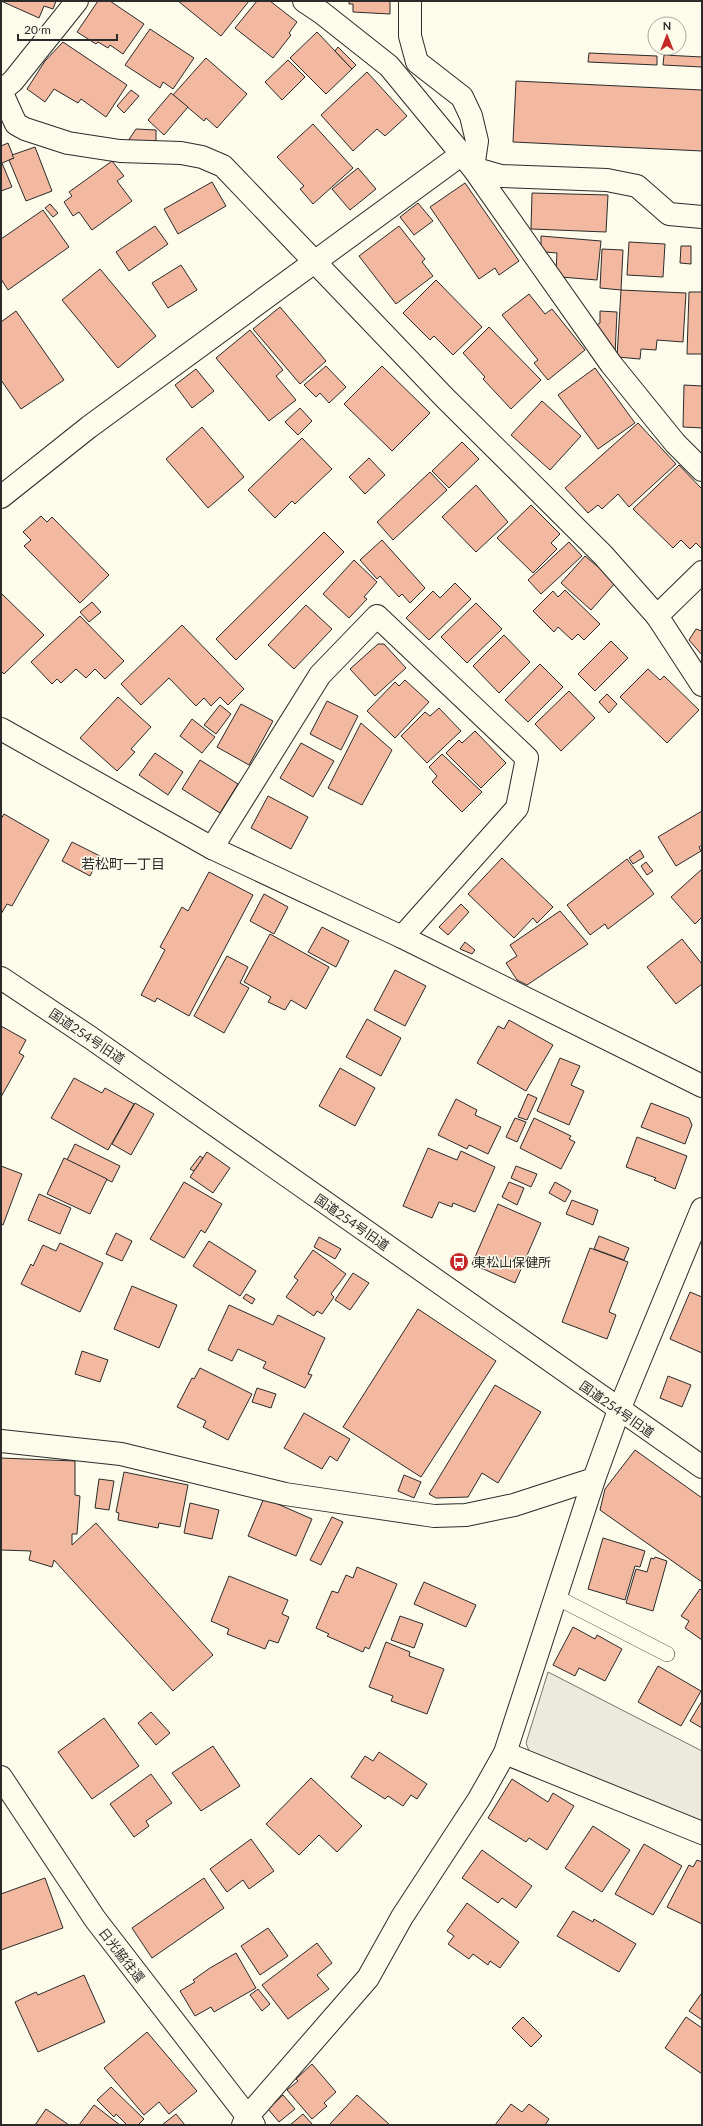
<svg xmlns="http://www.w3.org/2000/svg" width="703" height="2126" viewBox="0 0 703 2126" font-family="Lato,'Noto Sans JP',sans-serif">
  <rect width="100%" height="100%" fill="#fdfbea"/>
  <!-- parking -->
  <path fill="#eceadb" stroke="#74746e" d="M548,1672L702,1751V1822L531,1756L526,1743Z"/>
  <!-- building -->
  <g fill="#f2b8a0" stroke="#2b2b2b">
    <path d="M1,1H56L53,9L44,6L39,18Z"/>
    <path d="M98,1H110L144,24L123,54L110,45L108,48L98,42L96,44L77,32Z"/>
    <path d="M178,1H249L221,36Z"/>
    <path d="M257,1H270L297,22L289,33L291,35L273,58L235,28Z"/>
    <path d="M349,1H390V14L353,12V4H349Z"/>
    <path d="M150,29L194,58L173,89L163,82L160,88L125,65Z"/>
    <path d="M317,32L352,69L326,94L290,58Z"/>
    <path d="M63,42L127,85L106,117L81,99L78,103L54,89L45,102L27,89L45,61Z"/>
    <path d="M338,47L356,65L352,69L335,51Z"/>
    <path d="M589,53L657,56V65L588,62Z"/>
    <path d="M664,55L702,57V67L663,65Z"/>
    <path d="M206,58L247,94L217,128L206,118L204,121L173,95Z"/>
    <path d="M288,60L305,77L282,100L265,82Z"/>
    <path d="M367,72L407,116L385,136L377,129L353,151L321,115Z"/>
    <path d="M516,81L702,90V151L513,142Z"/>
    <path d="M131,90L139,96L124,113L117,106Z"/>
    <path d="M171,93L188,107L164,135L148,120Z"/>
    <path d="M313,124L353,168L313,204L300,189L304,186L277,157Z"/>
    <path d="M136,129L156,130V142L128,141Z"/>
    <path d="M8,143L14,158L2,163L12,187L1,191V146Z"/>
    <path d="M35,147L52,191L26,201L9,160L14,158L12,155Z"/>
    <path d="M112,161L124,176L117,181L132,201L92,230L79,212L73,216L64,202L72,196L69,192Z"/>
    <path d="M358,168L376,189L350,210L332,189Z"/>
    <path d="M212,182L226,206L178,234L164,209Z"/>
    <path d="M465,183L519,261L499,275L495,268L479,279L430,207Z"/>
    <path d="M532,193L608,195L606,232L531,229Z"/>
    <path d="M418,203L433,221L414,235L400,217Z"/>
    <path d="M50,204L58,213L53,217L45,208Z"/>
    <path d="M43,210L69,247L8,290L1,279V239Z"/>
    <path d="M155,226L168,244L129,271L116,252Z"/>
    <path d="M399,226L425,259L422,262L433,276L396,304L359,256Z"/>
    <path d="M541,236L601,241L597,280L561,277L556,270L557,253L545,252L541,247Z"/>
    <path d="M629,242L665,244L663,277L627,275Z"/>
    <path d="M681,246H691V264L680,263Z"/>
    <path d="M602,249L623,250L621,290L600,288Z"/>
    <path d="M181,265L197,290L168,308L152,283Z"/>
    <path d="M100,269L156,336L118,368L62,300Z"/>
    <path d="M436,280L482,327L453,355L434,336L430,340L403,313Z"/>
    <path d="M621,290L686,293L683,342L657,340L656,350L641,349L640,359L617,357Z"/>
    <path d="M689,292H702V354H687Z"/>
    <path d="M529,294L545,314L552,309L585,350L548,380L534,363L538,360L502,315Z"/>
    <path d="M280,307L326,361L300,384L253,329Z"/>
    <path d="M16,311L64,380L21,409L1,380V322Z"/>
    <path d="M600,311L617,312L615,355L595,326L600,323Z"/>
    <path d="M489,327L541,380L511,409L483,379L485,377L463,353Z"/>
    <path d="M250,330L283,370L276,376L296,400L269,421L216,358Z"/>
    <path d="M326,366L346,387L329,403L320,393L316,397L304,385Z"/>
    <path d="M382,366L430,413L392,451L344,404Z"/>
    <path d="M595,368L635,423L598,449L558,395Z"/>
    <path d="M196,369L214,391L192,408L175,385Z"/>
    <path d="M684,385L702,386V428L683,427Z"/>
    <path d="M542,401L581,436L550,470L511,435Z"/>
    <path d="M300,408L312,421L298,435L285,422Z"/>
    <path d="M638,423L676,464L629,507L618,494L602,509L598,505L588,513L565,488Z"/>
    <path d="M202,427L244,477L208,508L166,459Z"/>
    <path d="M302,438L332,469L295,504L292,501L275,518L248,490Z"/>
    <path d="M462,442L479,459L449,488L432,471Z"/>
    <path d="M369,458L385,475L365,494L349,477Z"/>
    <path d="M679,465L702,489V549L696,543L690,549L681,540L673,548L633,509Z"/>
    <path d="M430,472L447,490L393,540L377,522Z"/>
    <path d="M476,485L508,522L476,552L442,517Z"/>
    <path d="M531,505L560,534L551,543L557,549L533,573L497,538Z"/>
    <path d="M41,516L47,522L52,517L109,575L80,603L24,546L31,540L23,532Z"/>
    <path d="M324,532L344,552L236,660L216,639Z"/>
    <path d="M382,540L425,588L410,603L402,594L399,597L380,576L377,579L360,560Z"/>
    <path d="M569,542L582,556L541,594L528,580Z"/>
    <path d="M585,556L616,582L591,610L561,583Z"/>
    <path d="M354,560L377,582L364,597L367,599L349,618L323,594Z"/>
    <path d="M455,583L471,599L429,640L406,618L433,591L440,598Z"/>
    <path d="M565,590L600,624L584,640L578,634L572,640L558,627L554,632L533,611L553,591L558,597Z"/>
    <path d="M1,593L44,635L4,674L1,671Z"/>
    <path d="M92,602L101,612L89,622L80,612Z"/>
    <path d="M476,603L502,629L467,663L441,637Z"/>
    <path d="M306,605L332,629L294,669L268,645Z"/>
    <path d="M80,616L124,661L105,679L95,669L86,678L76,669L61,683L57,679L52,684L31,662Z"/>
    <path d="M182,625L244,689L228,705L220,697L211,706L204,698L196,706L169,678L141,705L121,684Z"/>
    <path d="M696,629L702,631V655L689,640Z"/>
    <path d="M504,635L530,662L499,693L473,666Z"/>
    <path d="M611,641L628,658L595,691L578,674Z"/>
    <path d="M378,644H384L406,668L375,696L350,669Z"/>
    <path d="M540,664L563,687L528,722L505,700Z"/>
    <path d="M648,669L660,680L664,676L699,710L667,743L620,697Z"/>
    <path d="M405,680L429,702L395,738L367,711L395,682L399,686Z"/>
    <path d="M569,691L595,718L561,751L535,724Z"/>
    <path d="M607,694L617,704L609,713L599,702Z"/>
    <path d="M118,697L151,727L131,749L135,752L117,771L80,738Z"/>
    <path d="M327,701L358,716L341,750L310,734Z"/>
    <path d="M241,704L273,721L249,765L217,747Z"/>
    <path d="M220,705L231,714L216,734L204,725Z"/>
    <path d="M439,708L461,731L427,763L401,736L425,712L430,716Z"/>
    <path d="M192,719L215,737L202,753L180,736Z"/>
    <path d="M361,723L392,750L362,805L328,788Z"/>
    <path d="M475,731L506,763L481,788L446,753L459,740L462,743Z"/>
    <path d="M301,743L334,761L313,797L280,778Z"/>
    <path d="M155,753L183,772L168,795L139,775Z"/>
    <path d="M442,754L482,792L462,812L432,782L437,776L429,767Z"/>
    <path d="M200,760L238,784L220,813L182,789Z"/>
    <path d="M268,796L308,817L291,849L251,828Z"/>
    <path d="M702,811V845L699,847L701,851L676,866L658,837Z"/>
    <path d="M4,814L49,840L12,906L7,904L1,914V819Z"/>
    <path d="M72,842L100,856L90,876L62,861Z"/>
    <path d="M640,850L644,857L633,864L629,858Z"/>
    <path d="M502,858L553,907L537,923L533,918L514,938L468,894Z"/>
    <path d="M627,859L654,894L608,929L605,924L590,935L567,905Z"/>
    <path d="M646,862L653,871L647,875L641,866Z"/>
    <path d="M702,869V917L695,924L671,897Z"/>
    <path d="M209,872L253,895L189,1016L157,998L155,1002L141,995L165,950L160,947L182,907L188,911Z"/>
    <path d="M264,894L288,907L274,934L250,921Z"/>
    <path d="M461,904L469,912L448,935L439,927Z"/>
    <path d="M560,911L588,944L527,985L517,980L506,963L517,956L510,945Z"/>
    <path d="M322,927L349,941L336,967L308,952Z"/>
    <path d="M270,934L329,967L306,1009L291,1000L285,1010L268,1002L271,997L244,982Z"/>
    <path d="M682,939L702,964V984L676,1004L647,967Z"/>
    <path d="M465,942L475,950L472,954L460,949Z"/>
    <path d="M227,956L248,967L240,983L249,988L224,1033L194,1016Z"/>
    <path d="M395,970L426,986L405,1026L374,1010Z"/>
    <path d="M367,1019L401,1038L381,1076L346,1057Z"/>
    <path d="M509,1020L553,1045L526,1091L477,1063L498,1026L504,1029Z"/>
    <path d="M1,1026L26,1040L19,1053L24,1056L1,1097Z"/>
    <path d="M560,1058L580,1066L571,1085L584,1091L569,1125L537,1111Z"/>
    <path d="M340,1068L375,1088L355,1126L319,1106Z"/>
    <path d="M74,1078L102,1093L105,1088L134,1104L108,1150L51,1118Z"/>
    <path d="M528,1094L537,1098L527,1120L518,1117Z"/>
    <path d="M456,1099L477,1110L475,1115L501,1127L488,1154L469,1145L467,1149L438,1135Z"/>
    <path d="M135,1103L154,1114L131,1155L112,1144Z"/>
    <path d="M651,1103L689,1118L692,1125L685,1144L641,1127Z"/>
    <path d="M515,1118L526,1122L517,1142L506,1137Z"/>
    <path d="M534,1118L571,1136L569,1139L575,1142L561,1169L520,1148Z"/>
    <path d="M637,1137L687,1156L675,1189L654,1180L656,1178L626,1167Z"/>
    <path d="M75,1144L120,1166L112,1182L67,1160Z"/>
    <path d="M428,1148L457,1160L461,1151L495,1167L475,1212L453,1203L452,1207L439,1202L432,1218L403,1206Z"/>
    <path d="M207,1152L230,1168L213,1193L190,1177Z"/>
    <path d="M200,1156L203,1158L194,1171L190,1169Z"/>
    <path d="M64,1158L107,1179L90,1214L47,1194Z"/>
    <path d="M1,1166L22,1174L3,1225L1,1224Z"/>
    <path d="M516,1166L537,1174L531,1187L511,1178Z"/>
    <path d="M184,1182L222,1204L205,1233L201,1230L184,1258L150,1239Z"/>
    <path d="M509,1182L524,1188L517,1205L502,1197Z"/>
    <path d="M555,1182L571,1191L565,1202L549,1193Z"/>
    <path d="M39,1194L71,1208L60,1234L28,1220Z"/>
    <path d="M572,1200L598,1210L593,1225L566,1214Z"/>
    <path d="M498,1204L541,1223L515,1283L472,1264Z"/>
    <path d="M116,1233L132,1241L122,1261L106,1254Z"/>
    <path d="M599,1236L629,1248L624,1260L594,1249Z"/>
    <path d="M319,1237L341,1249L335,1259L314,1247Z"/>
    <path d="M209,1241L256,1271L240,1296L193,1266Z"/>
    <path d="M60,1243L103,1263L80,1312L21,1284L31,1264L33,1266L43,1245L56,1251Z"/>
    <path d="M590,1248L628,1262L609,1312L616,1315L607,1339L562,1322Z"/>
    <path d="M313,1250L346,1274L331,1294L334,1297L322,1314L317,1311L314,1316L286,1297L298,1280L294,1277Z"/>
    <path d="M353,1273L369,1283L350,1310L335,1300Z"/>
    <path d="M132,1286L177,1305L159,1348L114,1329Z"/>
    <path d="M690,1292L702,1297V1353L670,1339Z"/>
    <path d="M246,1294L255,1299L252,1304L243,1298Z"/>
    <path d="M229,1305L273,1325L278,1315L325,1338L308,1374L312,1375L305,1388L263,1368L266,1362L238,1349L232,1361L208,1350Z"/>
    <path d="M418,1309L496,1361L421,1477L343,1427Z"/>
    <path d="M82,1351L108,1360L100,1382L75,1374Z"/>
    <path d="M200,1368L252,1394L228,1440L203,1427L206,1421L177,1407L192,1378L194,1379Z"/>
    <path d="M668,1376L691,1385L682,1407L660,1398Z"/>
    <path d="M495,1385L541,1412L498,1483L482,1473L468,1497L436,1498L429,1494Z"/>
    <path d="M257,1388L276,1394L271,1408L252,1402Z"/>
    <path d="M304,1413L350,1439L337,1461L330,1456L322,1469L284,1448Z"/>
    <path d="M635,1450L702,1498V1582L600,1510L605,1489Z"/>
    <path d="M1,1458L75,1461V1495L80,1496L77,1534H72V1545L96,1523L213,1655L173,1691L54,1560L52,1567L29,1560L31,1551L1,1550Z"/>
    <path d="M124,1472L188,1485L180,1527L159,1523L158,1528L118,1520L119,1513L116,1512Z"/>
    <path d="M404,1475L421,1482L414,1498L398,1491Z"/>
    <path d="M99,1479L114,1481L109,1510L95,1508Z"/>
    <path d="M264,1498L312,1519L296,1556L248,1536Z"/>
    <path d="M190,1503L219,1510L212,1539L184,1533Z"/>
    <path d="M332,1517L343,1522L321,1565L310,1560Z"/>
    <path d="M603,1538L645,1551L640,1567L635,1566L625,1600L588,1589Z"/>
    <path d="M655,1557L667,1561L653,1611L626,1603L636,1569L647,1572L651,1558L654,1559Z"/>
    <path d="M357,1567L397,1584L369,1649L365,1647L363,1652L327,1636L329,1634L316,1628L332,1591L338,1593L346,1575L353,1578Z"/>
    <path d="M229,1576L288,1600L282,1614L289,1617L278,1643L269,1640L265,1649L227,1634L229,1629L211,1621Z"/>
    <path d="M424,1582L476,1605L466,1627L414,1604Z"/>
    <path d="M700,1589L702,1591V1640L685,1628L689,1621L681,1616Z"/>
    <path d="M400,1616L423,1624L414,1648L391,1640Z"/>
    <path d="M573,1627L595,1639L597,1635L622,1649L605,1681L579,1668L575,1676L553,1665Z"/>
    <path d="M386,1642L410,1652L409,1656L444,1669L427,1714L391,1701L393,1696L369,1687Z"/>
    <path d="M658,1666L701,1691L681,1726L638,1702Z"/>
    <path d="M702,1701V1728L690,1721Z"/>
    <path d="M151,1712L170,1733L156,1745L138,1723Z"/>
    <path d="M104,1718L139,1766L92,1799L58,1752Z"/>
    <path d="M213,1746L240,1786L201,1811L172,1773Z"/>
    <path d="M379,1752L427,1784L417,1799L411,1795L403,1806L388,1796L385,1799L351,1777L365,1756L373,1761Z"/>
    <path d="M151,1774L172,1803L146,1821L149,1826L134,1837L110,1804Z"/>
    <path d="M311,1778L362,1826L337,1852L319,1835L299,1855L266,1824Z"/>
    <path d="M512,1779L548,1802L553,1793L574,1806L547,1850L529,1838L526,1842L488,1818Z"/>
    <path d="M593,1826L630,1850L602,1892L565,1868Z"/>
    <path d="M251,1839L274,1871L249,1889L243,1880L227,1892L210,1869Z"/>
    <path d="M644,1844L682,1866L653,1915L615,1894Z"/>
    <path d="M482,1850L532,1886L516,1908L502,1898L498,1903L462,1878Z"/>
    <path d="M697,1860L702,1862V1924L667,1907L689,1865L693,1867Z"/>
    <path d="M45,1878L63,1928L1,1950V1894Z"/>
    <path d="M204,1878L224,1908L152,1958L132,1928Z"/>
    <path d="M467,1903L519,1942L500,1968L490,1961L488,1965L473,1954L469,1959L448,1944L454,1936L447,1931Z"/>
    <path d="M573,1911L593,1922L594,1919L636,1944L619,1972L557,1936Z"/>
    <path d="M268,1928L288,1956L260,1975L241,1946Z"/>
    <path d="M317,1943L332,1963L317,1975L329,1989L288,2019L262,1985Z"/>
    <path d="M236,1953L256,1988L214,2012L211,2007L195,2016L180,1991L195,1982L193,1980L210,1968Z"/>
    <path d="M84,1975L105,2022L38,2052L15,2002L36,1992L38,1995Z"/>
    <path d="M258,1989L270,2004L262,2011L250,1995Z"/>
    <path d="M701,1994H702V2020L689,2011Z"/>
    <path d="M523,2017L542,2036L531,2047L512,2028Z"/>
    <path d="M686,2017L702,2028V2074L665,2048Z"/>
    <path d="M147,2032L197,2091L169,2114L159,2102L144,2115L104,2068Z"/>
    <path d="M312,2064L336,2092L324,2103L327,2106L312,2119L287,2090L298,2081L296,2079Z"/>
    <path d="M111,2087L144,2119L138,2125H127L116,2114L114,2117L97,2100Z"/>
    <path d="M283,2095L295,2109L279,2122L268,2109Z"/>
    <path d="M357,2095L390,2125H329Z"/>
    <path d="M511,2104L522,2112L529,2104L549,2119L545,2125H495Z"/>
    <path d="M94,2105L120,2125H79Z"/>
    <path d="M46,2109L69,2125H35Z"/>
    <path d="M176,2114L185,2125H162Z"/>
    <path d="M303,2114L313,2125H290Z"/>
  </g>
  <g fill="none" stroke-linecap="round" stroke-linejoin="round">
    <!-- lane casing -->
    <g stroke="#2b2b2b" stroke-width="16">
      <path id="lane" d="M556,1597L667,1654"/>
    </g>
    <!-- street casing -->
    <g stroke="#2b2b2b" stroke-width="24">
      <g id="street">
        <path d="M304,1L322,13L389,66L473,168L611,364L675,443L702,470"/>
        <path d="M410,1V36L417,62L462,97L471,116L477,141L473,168L501,176L607,180L637,186L669,214L702,217"/>
        <path d="M1,91L16,124L25,129L68,143L120,151L181,153L202,157L223,166L445,398L603,555L657,616L702,685"/>
        <path d="M1,91L13,81L77,1"/>
        <path d="M1,497L89,427L462,154"/>
        <path d="M657,616L702,572"/>
        <path d="M212,848L320,675L377,616L527,758L517,808L402,937"/>
        <path d="M1,1441L121,1454L285,1494L434,1516L466,1515L514,1505L594,1479"/>
        <path d="M505,1753L702,1833"/>
        <path d="M243,2125L247,2117L368,1978L402,1917L479,1799L505,1753L594,1479L619,1410"/>
      </g>
    </g>
    <!-- secondary casing -->
    <g stroke="#2b2b2b" stroke-width="24">
      <g id="secondary">
        <path d="M1,729L212,848L402,937L702,1086"/>
        <path d="M1,978L91,1038L702,1467"/>
        <path d="M619,1410L702,1209"/>
        <path d="M1,1777L95,1919L254,2125"/>
      </g>
    </g>
    <!-- lane -->
    <use href="#lane" stroke="#fdfbea" stroke-width="15"/>
    <!-- street -->
    <use href="#street" stroke="#fdfbea" stroke-width="22"/>
    <!-- secondary -->
    <use href="#secondary" stroke="#fdfbea" stroke-width="22"/>
  </g>
  <!-- icons -->
  <defs>
    <g id="bus-disc" transform="scale(1)"><circle r="9.5" fill="#c62828" stroke="#fdfbea"/><path d="M-5-6H5V4H4V6H2V4H-2V6H-4V4H-5ZM-3.5-4V0h7V-4ZM-3.5 1.2v1.5H-2V1.2ZM2 1.2v1.5H3.5V1.2Z" fill="#fff"/></g>
  </defs>
  <g fill-rule="evenodd">
    <use href="#bus-disc" x="459" y="1262"/>
  </g>
  <g text-anchor="middle" stroke-width="3" stroke-linejoin="round" paint-order="stroke">
    <!-- street labels -->
    <g font-size="13" fill="#2b2b2b" stroke="#fdfbea">
      <text transform="translate(87 1036) rotate(34)" y="5">国道254号旧道</text>
      <text transform="translate(352 1222) rotate(35)" y="5">国道254号旧道</text>
      <text transform="translate(617 1409) rotate(35)" y="5">国道254号旧道</text>
      <text transform="translate(122 1955) rotate(52)" y="5">日光脇往還</text>
    </g>
    <!-- poi labels -->
    <g font-size="13" fill="#2b2b2b" stroke="#fdfbea" text-anchor="start">
      <text x="473" y="1267">東松山保健所</text>
    </g>
    <!-- neighbourhood labels -->
    <g font-size="14" fill="#2b2b2b" stroke="#fdfbea">
      <text x="123" y="869">若松町一丁目</text>
    </g>
  </g>
  <!-- border -->
  <rect width="703" height="2126" fill="none" stroke="#2b2b2b" stroke-width="4"/>
  <!-- north arrow -->
  <g transform="translate(667 36)"><circle r="19" fill="#fdfbea" stroke="#a9a89e"/>
  <path d="M0-3L7 15L0 10L-7 15Z" fill="#c62828"/>
  <text y="-6" font-size="11" font-weight="bold" text-anchor="middle" fill="#2b2b2b">N</text>
  </g>
  <!-- scale -->
  <path d="M18 34v6h99v-6" fill="none" stroke="#2b2b2b" stroke-width="2"/>
  <text x="24" y="34" font-size="12" fill="#2b2b2b" stroke="#fdfbea" stroke-width="3" paint-order="stroke">20 m</text>
</svg>
